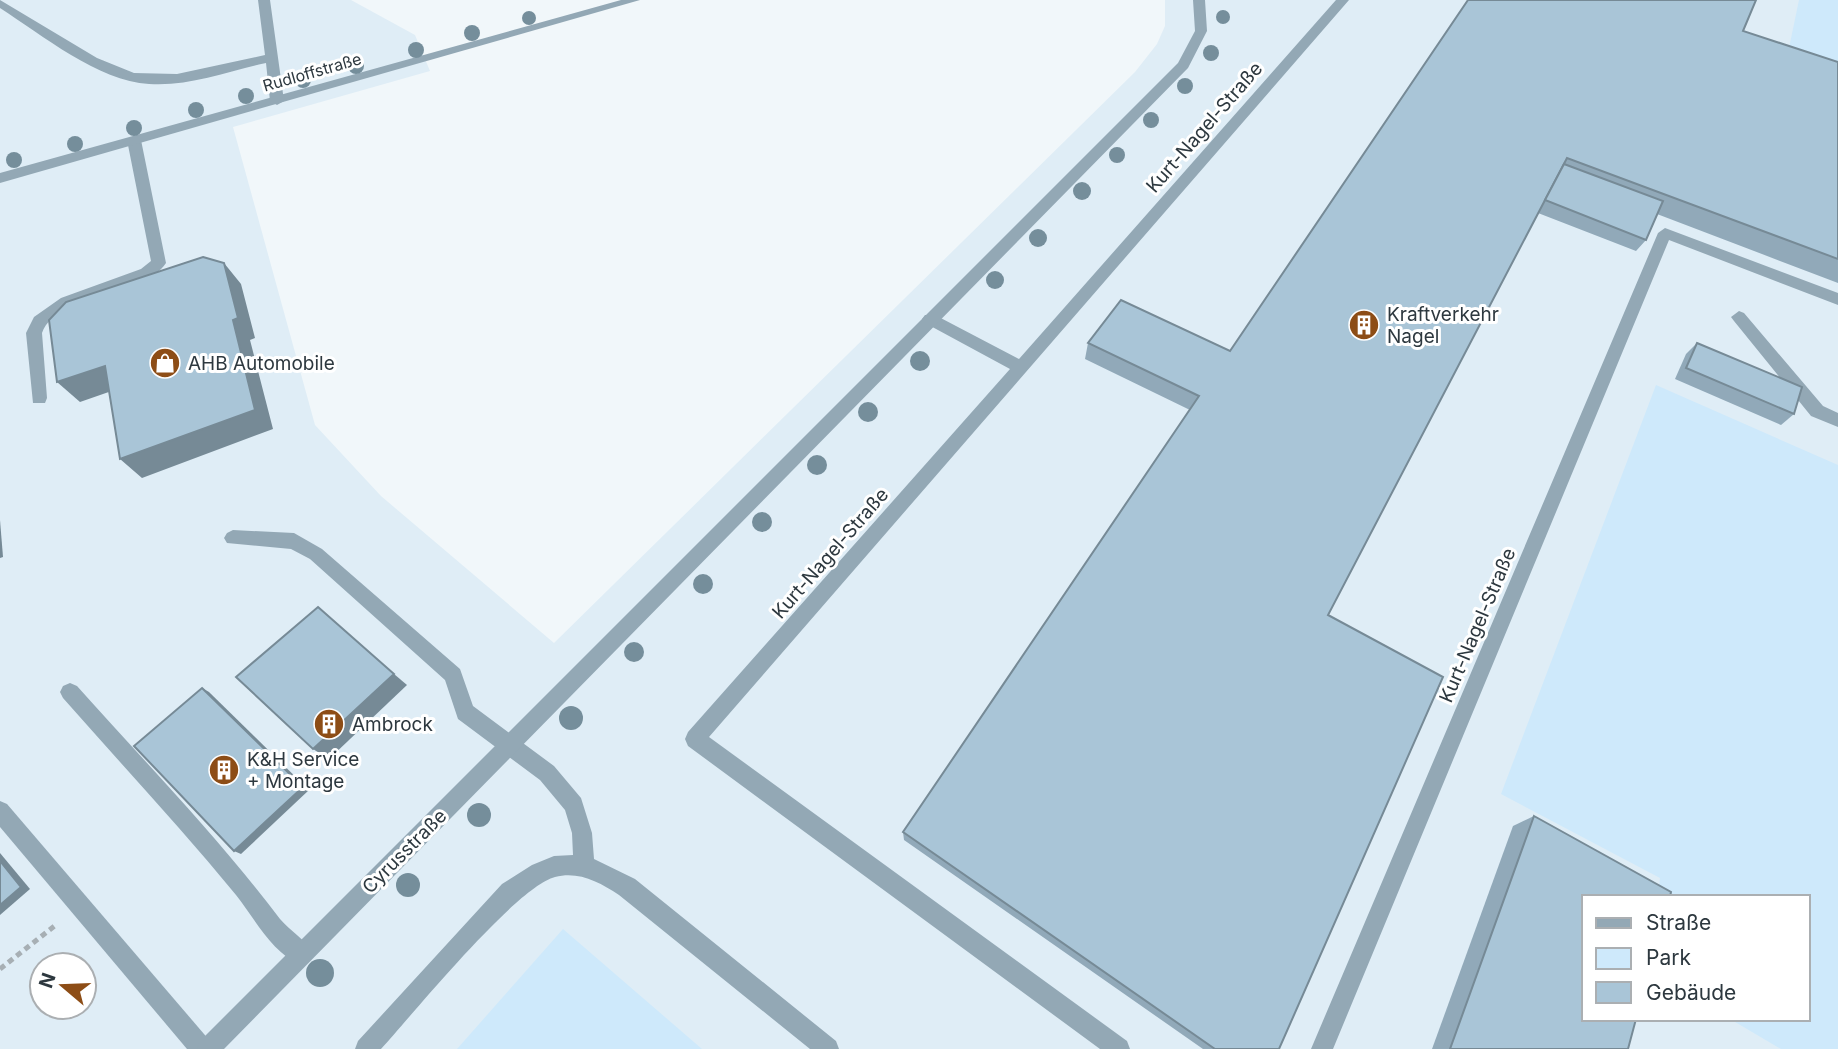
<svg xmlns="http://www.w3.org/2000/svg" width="1838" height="1049" viewBox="0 0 1838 1049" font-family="Inter,sans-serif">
  <rect width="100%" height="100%" fill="#f1f7fa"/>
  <!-- built -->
  <path fill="#dfedf6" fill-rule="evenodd" d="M0,0H351L415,35L430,71L233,127L315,425L381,496L554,643L1135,72L1157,44L1165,26V0H1838V1049H0ZM1584,897H1808V1019H1584ZM42,965H84V1007H42Z"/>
  <!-- green -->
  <g fill="#cee9fb">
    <path d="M1799,0H1838V64L1789,48Z"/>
    <path d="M1656,385L1838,465V1049H1781L1730,1019H1808V897H1658L1660,878L1501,794Z"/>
    <path d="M563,929L702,1049H457Z"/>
  </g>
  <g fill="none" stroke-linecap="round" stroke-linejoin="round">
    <!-- path -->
    <path stroke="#a7afb4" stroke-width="5" stroke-dasharray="6 4.5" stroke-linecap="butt" d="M0,969L57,924"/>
    <!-- service -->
    <g fill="#93a8b5" fill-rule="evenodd">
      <path d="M0,0L97,58L134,73L177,74L265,55L258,0H270L284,101L277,105L270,101L266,63C228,71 188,87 149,84C98,81 42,35 0,8Z"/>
      <path d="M1336,0H1349L709,737L1127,1041L1130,1049H1100L688,746L685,739L688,732L1010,369L925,323L922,319L925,315H935L1019,359Z"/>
      <path d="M134,136L141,140L166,263C142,299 60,289 42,333L47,398L45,403H33L26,333L34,317L61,298L141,269L151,261L127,140Z"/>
      <path d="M1665,228L1838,293V305L1669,240L1333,1049H1311L1658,233Z"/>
      <path d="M1739,311L1744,313L1823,406L1838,413V427L1811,416L1734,321L1731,317Z"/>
      <path d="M233,530L294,533L322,549L460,669L473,706L554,766L581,798L592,833L594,859L635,879L836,1041L839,1049H810L619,895C599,882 579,871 555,877C516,887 413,1014 381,1049H355L358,1041L502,884L532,865L554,856L573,855L572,833L565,810L540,780L458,719L445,680L310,559L291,549L227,543L224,538L227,533Z"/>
      <path d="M70,683L77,686C145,762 218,837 280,919C290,931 306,939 312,954L309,962L301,965C272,953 255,919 236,895C181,828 121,764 63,698L60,692L63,686Z"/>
      <path d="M0,801L7,804L210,1041L213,1049H187L0,827Z"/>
    </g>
    <!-- minor -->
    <g fill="#93a8b5" fill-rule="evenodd">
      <path d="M621,0H640L0,183V173Z"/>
      <path d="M1193,0H1205L1207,31L1188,68L224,1049H197L200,1041L1178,63L1195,31Z"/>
    </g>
  </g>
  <!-- trees -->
  <g fill="#758e9b">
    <circle cx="1223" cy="17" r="7"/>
    <circle cx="529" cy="18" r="7"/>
    <circle cx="472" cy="33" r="8"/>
    <circle cx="416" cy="50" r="8"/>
    <circle cx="1211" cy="53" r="8"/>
    <circle cx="356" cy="66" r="8"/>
    <circle cx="303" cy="80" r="8"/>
    <circle cx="1185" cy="86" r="8"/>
    <circle cx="246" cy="96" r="8"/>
    <circle cx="196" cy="110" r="8"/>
    <circle cx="1151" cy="120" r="8"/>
    <circle cx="134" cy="128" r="8"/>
    <circle cx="75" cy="144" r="8"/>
    <circle cx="1117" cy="155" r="8"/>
    <circle cx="14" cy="160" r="8"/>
    <circle cx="1082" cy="191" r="9"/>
    <circle cx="1038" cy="238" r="9"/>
    <circle cx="995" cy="280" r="9"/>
    <circle cx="920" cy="361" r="10"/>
    <circle cx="868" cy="412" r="10"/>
    <circle cx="817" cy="465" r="10"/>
    <circle cx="762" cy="522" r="10"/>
    <circle cx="703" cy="584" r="10"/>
    <circle cx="634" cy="652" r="10"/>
    <circle cx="571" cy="718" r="12"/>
    <circle cx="479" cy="815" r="12"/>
    <circle cx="408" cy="885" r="12"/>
    <circle cx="320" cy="973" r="14"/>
  </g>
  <!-- wall -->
  <g fill="#91a9b9">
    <path d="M1743,31L1838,62V283L1657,214L1646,240L1636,251L1538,213L1328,615L1279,1049H1203L904,840L903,832L1190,410L1085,359L1088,343L1230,351Z"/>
    <path d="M1697,343L1794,414L1781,425L1675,379L1686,354Z"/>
    <path d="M1534,816L1628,1049H1432L1513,826Z"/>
  </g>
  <!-- shaded-wall -->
  <g fill="#768a96">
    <path d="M224,263L241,284L255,338L250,340L273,429L142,478L120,459L233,320Z"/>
    <path d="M105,366L126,386L80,402L57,382Z"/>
    <path d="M0,520L3,557L0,558Z"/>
    <path d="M394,674L407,685L329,759L313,749Z"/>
    <path d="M202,688L209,692L309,790L241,854L234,851Z"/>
    <path d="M0,853L30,889L0,915Z"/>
  </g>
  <!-- building -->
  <g fill="#a9c5d7" stroke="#768a96" stroke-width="2">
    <path d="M1468,0H1756L1743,31L1838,62V259L1567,158L1328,615L1443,677L1279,1049H1215L903,832L1199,396L1088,343L1121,300L1230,351Z"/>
    <path d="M1564,164L1663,201L1646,240L1545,200Z"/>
    <path d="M203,257L224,263L238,318L233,320L255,410L120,459L105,366L57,382L49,320L66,302Z"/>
    <path d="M1697,343L1802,387L1794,414L1686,368Z"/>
    <path d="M318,607L394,674L313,749L236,677Z"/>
    <path d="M202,688L303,787L234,851L134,746Z"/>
    <path d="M1534,816L1671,892L1670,897H1584V1019H1636L1628,1049H1450Z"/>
    <path d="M0,861L21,887L0,905Z"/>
  </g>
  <!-- icons -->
  <defs>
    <g id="building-disc" transform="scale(1.575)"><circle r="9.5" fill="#8d4d16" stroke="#fff"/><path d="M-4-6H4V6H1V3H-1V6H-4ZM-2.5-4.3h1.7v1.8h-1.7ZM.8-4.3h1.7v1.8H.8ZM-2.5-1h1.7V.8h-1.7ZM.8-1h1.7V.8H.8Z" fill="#fff"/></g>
    <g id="shop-disc" transform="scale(1.575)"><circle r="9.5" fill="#8d4d16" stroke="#fff"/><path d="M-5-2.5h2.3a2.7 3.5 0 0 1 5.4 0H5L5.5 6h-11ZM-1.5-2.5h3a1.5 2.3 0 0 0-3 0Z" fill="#fff"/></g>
  </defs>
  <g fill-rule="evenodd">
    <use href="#building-disc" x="1364" y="325"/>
    <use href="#shop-disc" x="165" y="363"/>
    <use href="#building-disc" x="329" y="724"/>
    <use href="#building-disc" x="224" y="770"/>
  </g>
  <g text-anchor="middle" stroke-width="6" stroke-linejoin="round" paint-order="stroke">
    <!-- far-street labels -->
    <g font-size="16" fill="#2d383f" stroke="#fff">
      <text transform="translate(312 72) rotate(-16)" y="6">Rudloffstraße</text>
    </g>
    <!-- street labels -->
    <g font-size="19" fill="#2d383f" stroke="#fff">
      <text transform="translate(1204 127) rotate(-49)" y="7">Kurt-Nagel-Straße</text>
      <text transform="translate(830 553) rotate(-49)" y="7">Kurt-Nagel-Straße</text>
      <text transform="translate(1477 625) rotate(-67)" y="7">Kurt-Nagel-Straße</text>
      <text transform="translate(404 851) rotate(-45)" y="7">Cyrusstraße</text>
    </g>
    <!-- poi labels -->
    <g font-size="19" fill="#2d383f" stroke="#fff" text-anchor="start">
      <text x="1387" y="321">Kraftverkehr<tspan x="1387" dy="22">Nagel</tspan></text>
      <text x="188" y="370">AHB Automobile</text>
      <text x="352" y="731">Ambrock</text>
      <text x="247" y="766">K&amp;H Service<tspan x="247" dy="22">+ Montage</tspan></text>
    </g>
  </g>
  <!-- legend -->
  <rect x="1582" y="895" width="228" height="126" fill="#ffffff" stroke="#abafb2" stroke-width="2"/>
  <rect x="1596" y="918" width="35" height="10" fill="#93a8b5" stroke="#abafb2" stroke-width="2"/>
  <text x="1646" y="930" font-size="21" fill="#2d383f">Straße</text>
  <rect x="1596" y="948" width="35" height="21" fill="#cee9fb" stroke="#abafb2" stroke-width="2"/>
  <text x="1646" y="965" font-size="21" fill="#2d383f">Park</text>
  <rect x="1596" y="982" width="35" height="21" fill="#a9c5d7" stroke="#abafb2" stroke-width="2"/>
  <text x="1646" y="1000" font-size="21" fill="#2d383f">Gebäude</text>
  <!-- north arrow -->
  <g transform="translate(63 986) rotate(289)"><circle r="33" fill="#ffffff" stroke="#abafb2" stroke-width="2"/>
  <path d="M0-5L12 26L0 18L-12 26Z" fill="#8d4d16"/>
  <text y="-10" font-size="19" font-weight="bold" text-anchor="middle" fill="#2d383f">N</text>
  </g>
</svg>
